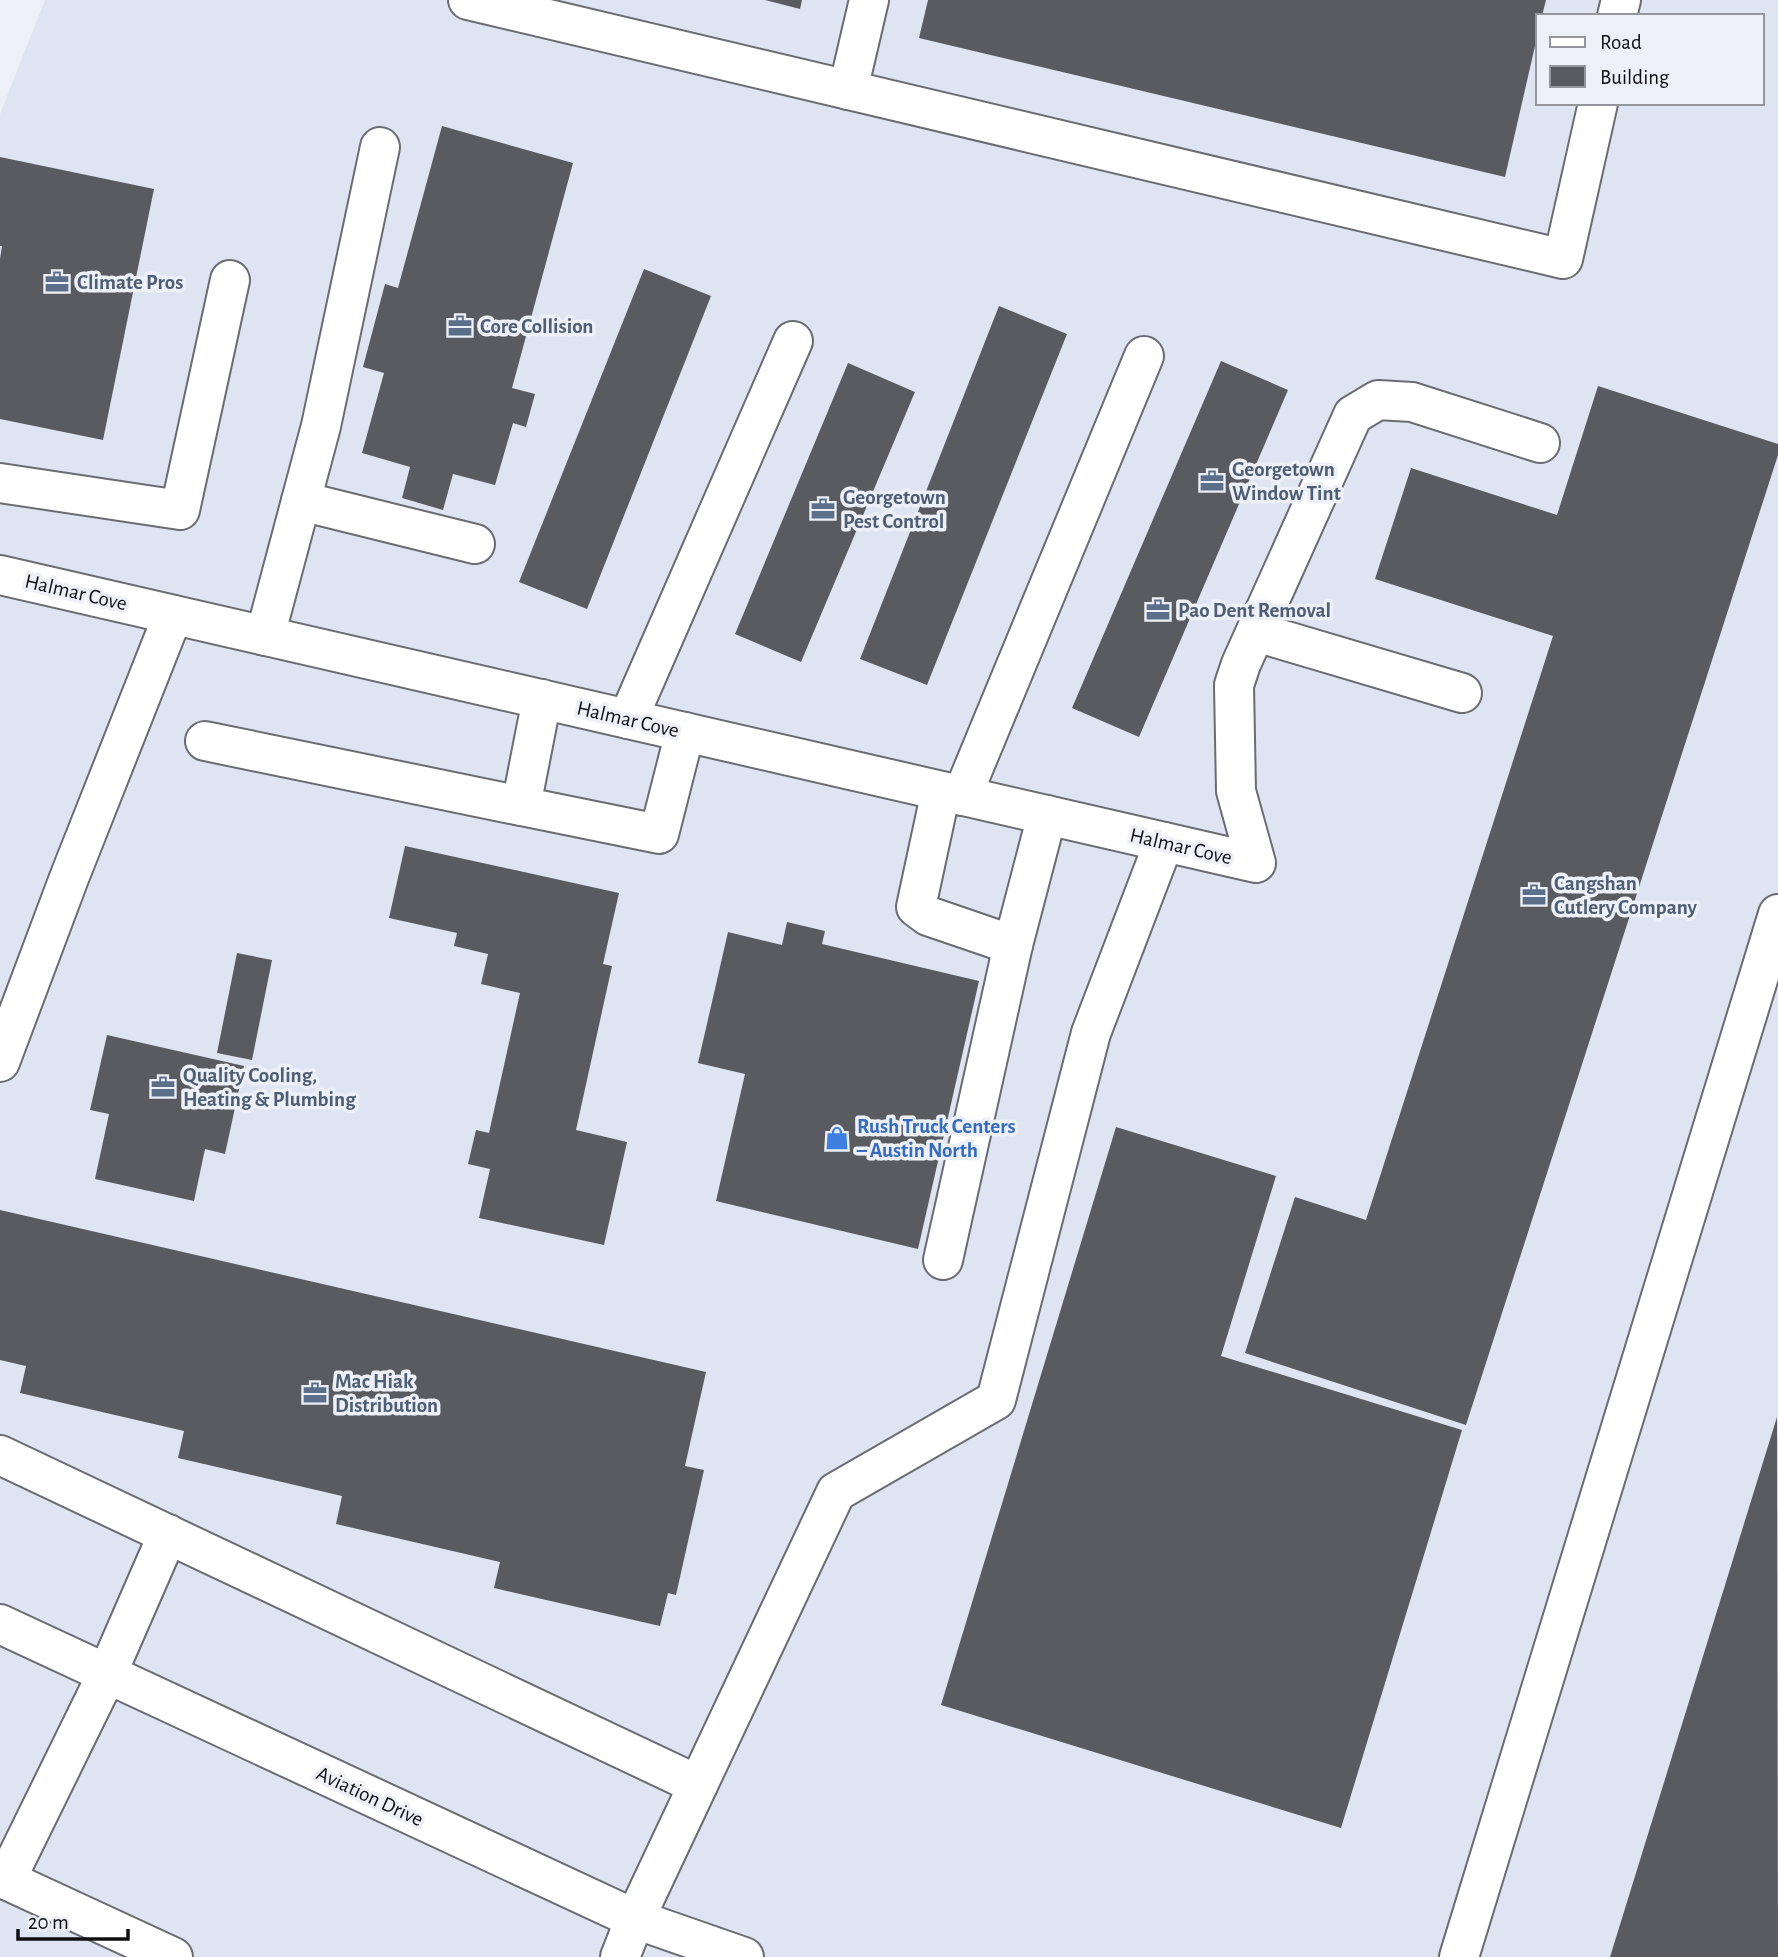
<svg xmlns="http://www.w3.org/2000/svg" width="1778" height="1957" viewBox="0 0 1778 1957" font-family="'Alegreya Sans',sans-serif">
  <rect width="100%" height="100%" fill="#edf0f7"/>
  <!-- built -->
  <path fill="#dfe4f2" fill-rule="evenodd" d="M45,0H1778V1957H0V114ZM1538,16H1762V103H1538Z"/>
  <!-- building -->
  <g fill="#595b61">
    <path d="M765,0H802L800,9Z"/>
    <path d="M928,0H1546L1542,16H1538V33L1505,177L919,38Z"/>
    <path d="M442,126L573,163L512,388L535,394L526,427L513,423L495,485L453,474L443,510L402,498L410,467L362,453L384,373L363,367L385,284L398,288Z"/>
    <path d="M0,157L154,189L103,440L0,419V259L2,246H0Z"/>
    <path d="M644,269L711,296L587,609L519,582Z"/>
    <path d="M999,306L1067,334L927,685L860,659Z"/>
    <path d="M1221,361L1288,390L1139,737L1072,708Z"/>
    <path d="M848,363L915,392L801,662L735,634Z"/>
    <path d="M1598,386L1778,444V455L1466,1425L1245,1353L1295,1197L1366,1220L1553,636L1375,579L1411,468L1557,515Z"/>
    <path d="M405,846L619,893L603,964L612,966L576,1130L627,1142L604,1245L479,1218L490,1169L468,1164L476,1130L489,1133L520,993L481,984L488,954L454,946L457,933L389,918Z"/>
    <path d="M787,922L825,931L822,944L979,981L918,1249L716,1201L745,1074L698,1063L728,932L782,945Z"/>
    <path d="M237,953L272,960L252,1060L217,1053Z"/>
    <path d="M107,1035L244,1066L225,1154L205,1149L194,1201L95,1179L109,1114L90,1110Z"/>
    <path d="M1116,1127L1276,1176L1221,1356L1462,1430L1341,1828L941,1705Z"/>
    <path d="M0,1210L706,1372L685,1466L704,1470L676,1595L668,1593L660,1626L494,1588L500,1562L336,1524L342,1496L178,1458L184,1431L20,1393L26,1366L0,1360Z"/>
    <path d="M1777,1417L1778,1957H1610Z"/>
  </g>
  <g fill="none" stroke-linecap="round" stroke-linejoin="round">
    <!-- minor casing -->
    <g stroke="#6a6c72" stroke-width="42">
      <g id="minor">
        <path d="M468,0L1563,259L1598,103"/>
        <path d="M1617,16L1621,0"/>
        <path d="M848,90L869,0"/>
        <path d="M0,483L180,510L230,280"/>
        <path d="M301,501L475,544"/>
        <path d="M0,575L1256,863L1236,791L1234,685L1241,664L1353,415L1378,400L1412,402L1540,443"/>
        <path d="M1256,632L1462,693"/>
        <path d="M265,636L321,426L380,147"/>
        <path d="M542,699L521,806L659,834L685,732"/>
        <path d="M628,719L793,341"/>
        <path d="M205,741L521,806"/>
        <path d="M941,791L916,907L928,916L1013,945L1047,815"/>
        <path d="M962,796L1144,356"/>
        <path d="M0,1062L69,878L173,615"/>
        <path d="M943,1260L1013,945"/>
        <path d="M0,1455L698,1785L635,1919L620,1957"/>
        <path d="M0,1624L635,1919L744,1957"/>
        <path d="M698,1785L836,1492L996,1400L1091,1033L1164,842"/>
        <path d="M0,1877L173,1957"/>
        <path d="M6,1880L107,1674L168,1534"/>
        <path d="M1459,1957L1778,914"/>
      </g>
    </g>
    <!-- minor -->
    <use href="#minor" stroke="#fff" stroke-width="38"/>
  </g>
  <!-- icons -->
  <defs>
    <g id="office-bare" transform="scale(1.89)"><path d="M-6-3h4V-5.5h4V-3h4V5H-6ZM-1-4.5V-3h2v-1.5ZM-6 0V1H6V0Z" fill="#5c6f8a" stroke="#edf0f7" stroke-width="2.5" paint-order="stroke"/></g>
    <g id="shop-bare" transform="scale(1.89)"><path d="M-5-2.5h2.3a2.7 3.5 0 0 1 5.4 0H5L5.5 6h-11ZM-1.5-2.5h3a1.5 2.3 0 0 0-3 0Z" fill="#3f7fe0" stroke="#edf0f7" stroke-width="2.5" paint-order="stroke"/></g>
  </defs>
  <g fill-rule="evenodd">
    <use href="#office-bare" x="57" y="282"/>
    <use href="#office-bare" x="460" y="326"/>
    <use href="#office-bare" x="1212" y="481"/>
    <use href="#office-bare" x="823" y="509"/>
    <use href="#office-bare" x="1158" y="610"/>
    <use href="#office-bare" x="1534" y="895"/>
    <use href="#office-bare" x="163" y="1087"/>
    <use href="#shop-bare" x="837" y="1138"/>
    <use href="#office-bare" x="315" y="1393"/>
  </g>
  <g text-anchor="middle" stroke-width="7" stroke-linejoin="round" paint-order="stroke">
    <!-- service labels -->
    <g font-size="21" font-weight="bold" fill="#4e5e75" stroke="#edf0f7" text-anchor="start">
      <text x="77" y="289">Climate Pros</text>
      <text x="480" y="333">Core Collision</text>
      <text x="1232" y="476">Georgetown<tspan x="1232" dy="24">Window Tint</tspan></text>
      <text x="843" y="504">Georgetown<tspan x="843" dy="24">Pest Control</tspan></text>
      <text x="1178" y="617">Pao Dent Removal</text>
      <text x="1554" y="890">Cangshan<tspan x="1554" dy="24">Cutlery Company</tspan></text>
      <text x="183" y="1082">Quality Cooling,<tspan x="183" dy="24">Heating &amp; Plumbing</tspan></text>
      <text x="335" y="1388">Mac Hiak<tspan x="335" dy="24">Distribution</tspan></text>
    </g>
    <!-- street labels -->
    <g font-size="21" fill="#0f0f12" stroke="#edf0f7">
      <text transform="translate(76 592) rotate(13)" y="7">Halmar Cove</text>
      <text transform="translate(628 719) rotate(13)" y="7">Halmar Cove</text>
      <text transform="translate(1181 846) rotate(13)" y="7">Halmar Cove</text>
      <text transform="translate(370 1796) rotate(25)" y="7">Aviation Drive</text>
    </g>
    <!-- shop labels -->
    <g font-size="21" font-weight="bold" fill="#366cbe" stroke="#edf0f7" text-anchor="start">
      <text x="857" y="1133">Rush Truck Centers<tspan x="857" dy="24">– Austin North</tspan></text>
    </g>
  </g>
  <!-- legend -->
  <rect x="1536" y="14" width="228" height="91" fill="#edf0f7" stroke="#94969b" stroke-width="2"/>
  <rect x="1550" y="37" width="35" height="10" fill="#ffffff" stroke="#94969b" stroke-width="2"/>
  <text x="1600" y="49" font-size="21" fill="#0f0f12">Road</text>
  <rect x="1550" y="66" width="35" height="21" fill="#595b61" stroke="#94969b" stroke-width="2"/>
  <text x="1600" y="84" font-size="21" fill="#0f0f12">Building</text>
  <!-- scale -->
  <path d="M18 1929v10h110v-10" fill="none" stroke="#0f0f12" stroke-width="3.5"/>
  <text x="28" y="1929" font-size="21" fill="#0f0f12" stroke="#edf0f7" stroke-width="5" paint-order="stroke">20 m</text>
</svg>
